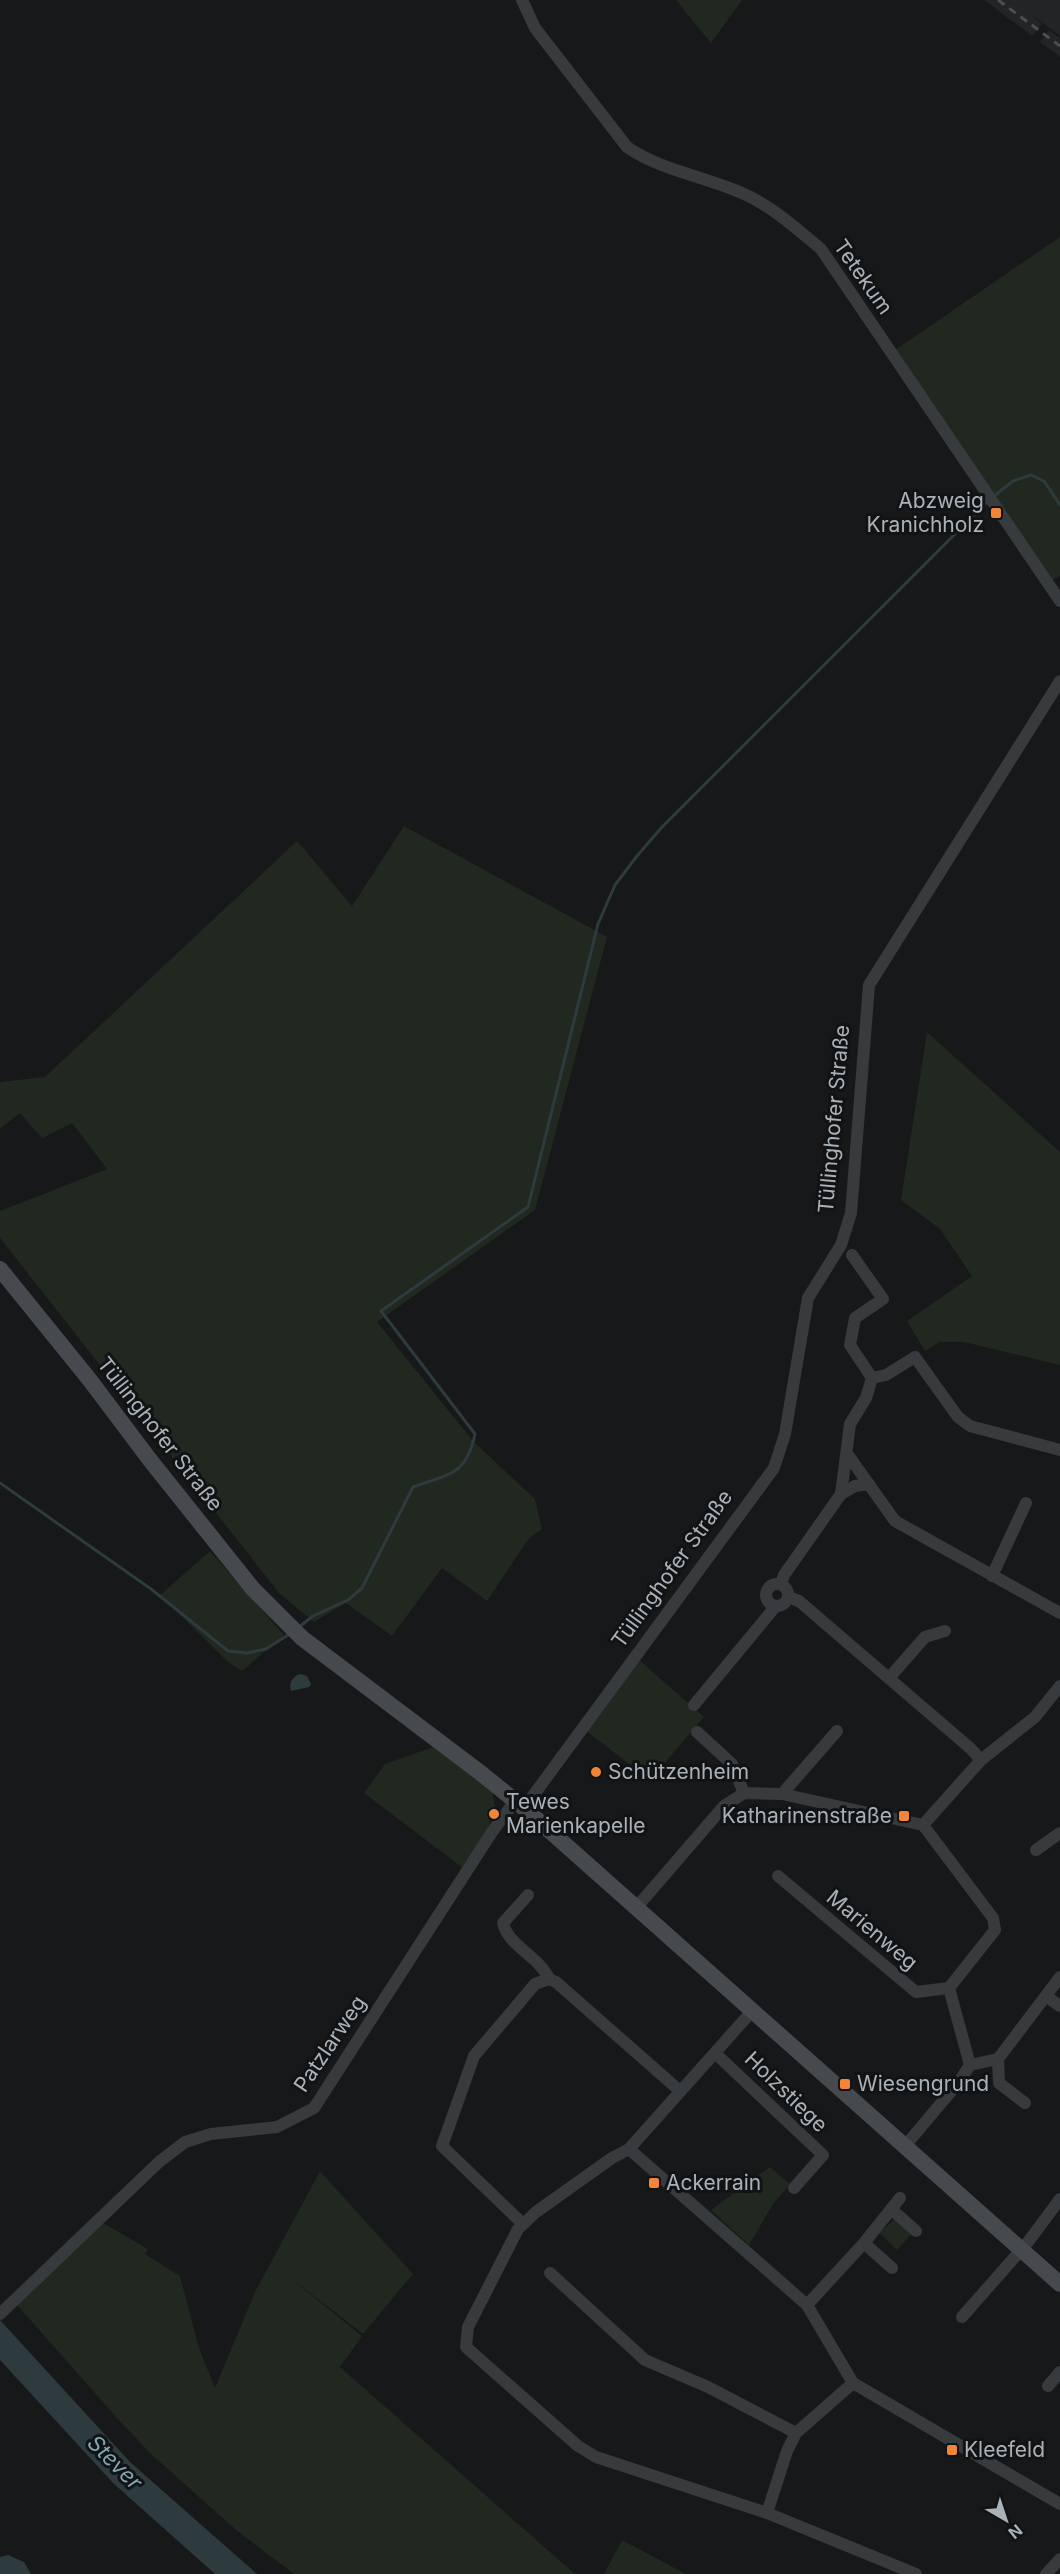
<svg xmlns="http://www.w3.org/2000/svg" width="1060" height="2574" viewBox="0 0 1060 2574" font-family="Inter,sans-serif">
  <rect width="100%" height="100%" fill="#171819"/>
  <!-- built -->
  <g fill="#232426">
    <path d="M984,0H1060V36L1030,13L1042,24L1032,36Z"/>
    <path d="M1049,30L1060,38V57L1040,42Z"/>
  </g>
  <!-- green -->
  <g fill="#20281f">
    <path d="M676,0H742L711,43Z"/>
    <path d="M1060,237V576L1050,581L895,350Z"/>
    <path d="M404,826L607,937L535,1210L377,1322L474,1442L535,1499L542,1529L529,1538L487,1601L442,1568L392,1636L346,1603L314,1622L279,1593L0,1238V1211L107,1169L72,1123L42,1138L20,1113L0,1129V1082L45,1077L297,841L352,906Z"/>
    <path d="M927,1032L1060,1152V1365L964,1342H940L925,1351L907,1321L972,1276L940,1229L901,1200Z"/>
    <path d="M210,1551L284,1635L242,1671L229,1663L160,1595Z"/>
    <path d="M638,1659L704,1717L650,1780L585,1730Z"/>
    <path d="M433,1747L492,1790L495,1807L489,1815L490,1828L463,1868L364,1793L385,1764Z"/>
    <path d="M770,2167L790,2184L773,2204L749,2245L711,2210Z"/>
    <path d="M320,2171L413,2274L363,2334L288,2276L362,2336L340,2367L575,2574H294L236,2530L151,2454L117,2418L17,2305L103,2223L148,2249L145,2254L180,2276L199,2348L215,2388L255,2292Z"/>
    <path d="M894,2220L912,2233L897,2250L879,2233Z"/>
    <path d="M622,2540L686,2574H604Z"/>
  </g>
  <!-- water -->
  <g fill="#2d3a3e">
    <path d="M300,1674L307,1676L311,1684L309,1687L291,1691C288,1683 293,1676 300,1674Z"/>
    <path d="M0,2320L130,2462L257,2574H215L113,2483L0,2360Z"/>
    <path d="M8,2555L24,2562L31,2574H0V2557Z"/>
  </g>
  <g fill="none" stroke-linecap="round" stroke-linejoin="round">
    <!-- stream -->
    <g stroke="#2d3a3e" stroke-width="3">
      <path d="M994,496L1013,481L1031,475L1044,481L1060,505"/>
      <path d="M0,1483L151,1589L228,1651L247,1653L266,1649L291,1633"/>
      <path d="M299,1627L313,1616L348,1600L362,1588L413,1487C449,1474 466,1476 475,1434L381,1311L528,1207L598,924L615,885L637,856L662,827L987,502"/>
    </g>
    <!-- minor -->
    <g stroke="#383b3e" stroke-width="12">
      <path d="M522,0L535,28L627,147C662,171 704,176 742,193C772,206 797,229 821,249L1060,601"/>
      <path d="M872,1378L886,1375L915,1357L958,1417L970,1426L1060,1450"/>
      <path d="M848,1455L895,1521L1060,1613"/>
      <path d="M841,1494L855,1486L869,1484"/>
      <path d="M992,1576L1026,1503"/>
      <circle cx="777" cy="1595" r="11"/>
      <path d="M781,1584L784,1575L841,1494L850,1424L866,1398L872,1378L850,1345L855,1318L883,1299L852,1255"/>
      <path d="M788,1597L799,1601L970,1748L981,1760"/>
      <path d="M889,1678L925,1637L945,1631"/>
      <path d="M694,1705L775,1607"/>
      <path d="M697,1732L732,1764L744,1793"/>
      <path d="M782,1794L837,1731"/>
      <path d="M524,1808L774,1468L785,1434L808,1298L841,1245L851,1213L869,985L1060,681"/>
      <path d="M923,1825L981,1760L1035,1717L1060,1686"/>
      <path d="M1036,1850L1060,1833"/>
      <path d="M778,1876L916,1992L949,1988"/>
      <path d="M528,1895L503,1923C508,1946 540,1957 549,1979"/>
      <path d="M636,1908L724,1806L744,1793L782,1794L923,1825L993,1918L995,1930L949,1988L970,2065L959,2082L905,2146"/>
      <path d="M1046,1996L1060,2006"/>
      <path d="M753,2010L629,2149L612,2158L536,2212L518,2229L468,2327L466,2347L578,2446L596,2457L767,2513L916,2574"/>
      <path d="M715,2053L823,2155L794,2188"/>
      <path d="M998,2059L999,2083L1025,2103"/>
      <path d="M970,2065L998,2059L1060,1977"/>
      <path d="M629,2149L807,2305L853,2383L1060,2504"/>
      <path d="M891,2209L916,2231"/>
      <path d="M523,2224L442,2146L474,2056L535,1984L549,1979L556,1982L680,2091"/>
      <path d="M864,2243L892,2268"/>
      <path d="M550,2273L645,2360L708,2387L796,2433"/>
      <path d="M807,2305L864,2243L900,2198"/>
      <path d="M0,2314L159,2162L185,2142L211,2134L277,2127L314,2108L492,1832L515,1801"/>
      <path d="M962,2317L1028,2242L1060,2199"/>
      <path d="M1048,2386L1060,2372"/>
      <path d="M767,2513L787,2451L796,2433L853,2383"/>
      <path d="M1046,2574L1060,2559"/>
    </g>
    <!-- secondary -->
    <path stroke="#464a4e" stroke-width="16" d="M0,1269L89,1379L150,1460L253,1589L302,1638L482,1774L524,1808L1060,2284"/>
    <!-- rail -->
    <path stroke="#4b4f53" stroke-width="3" stroke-dasharray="8 6" stroke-linecap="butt" d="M998,0L1060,46"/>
  </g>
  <!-- markers -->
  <g fill="#f28537" stroke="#121314" stroke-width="2">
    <rect x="990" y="507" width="12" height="12" rx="3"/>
    <circle cx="596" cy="1772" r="6"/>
    <circle cx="494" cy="1814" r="6"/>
    <rect x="898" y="1810" width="12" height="12" rx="3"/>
    <rect x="839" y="2078" width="12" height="12" rx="3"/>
    <rect x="648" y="2177" width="12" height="12" rx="3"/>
    <rect x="946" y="2444" width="12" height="12" rx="3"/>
  </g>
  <g text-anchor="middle" stroke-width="6" stroke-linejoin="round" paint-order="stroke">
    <!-- street labels -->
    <g font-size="21" fill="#aab2b9" stroke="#121314">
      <text transform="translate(863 277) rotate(55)" y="7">Tetekum</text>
      <text transform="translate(834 1119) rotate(-85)" y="7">Tüllinghofer Straße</text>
      <text transform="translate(160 1434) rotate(52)" y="7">Tüllinghofer Straße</text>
      <text transform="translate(672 1569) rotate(-54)" y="7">Tüllinghofer Straße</text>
      <text transform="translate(872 1930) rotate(40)" y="7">Marienweg</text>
      <text transform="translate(330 2044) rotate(-56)" y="7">Patzlarweg</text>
      <text transform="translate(786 2092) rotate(44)" y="7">Holzstiege</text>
    </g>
    <!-- poi labels -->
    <g font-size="21" fill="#aab2b9" stroke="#121314" text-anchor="start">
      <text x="984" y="508" text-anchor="end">Abzweig<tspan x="984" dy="24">Kranichholz</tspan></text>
      <text x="608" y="1779">Schützenheim</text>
      <text x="506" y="1809">Tewes<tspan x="506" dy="24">Marienkapelle</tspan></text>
      <text x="892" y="1823" text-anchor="end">Katharinenstraße</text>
      <text x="857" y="2091">Wiesengrund</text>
      <text x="666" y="2190">Ackerrain</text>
      <text x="964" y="2457">Kleefeld</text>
    </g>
    <!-- water labels -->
    <g font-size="22" font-style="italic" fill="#81a9b4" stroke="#121314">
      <text transform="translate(115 2462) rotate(45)" y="8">Stever</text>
    </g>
  </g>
  <!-- north arrow -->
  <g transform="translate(1006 2520) rotate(141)" stroke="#121314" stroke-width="4.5" paint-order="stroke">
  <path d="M0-4.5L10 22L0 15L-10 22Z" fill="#aab2b9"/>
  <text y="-9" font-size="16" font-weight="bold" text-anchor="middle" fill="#aab2b9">N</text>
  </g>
</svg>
